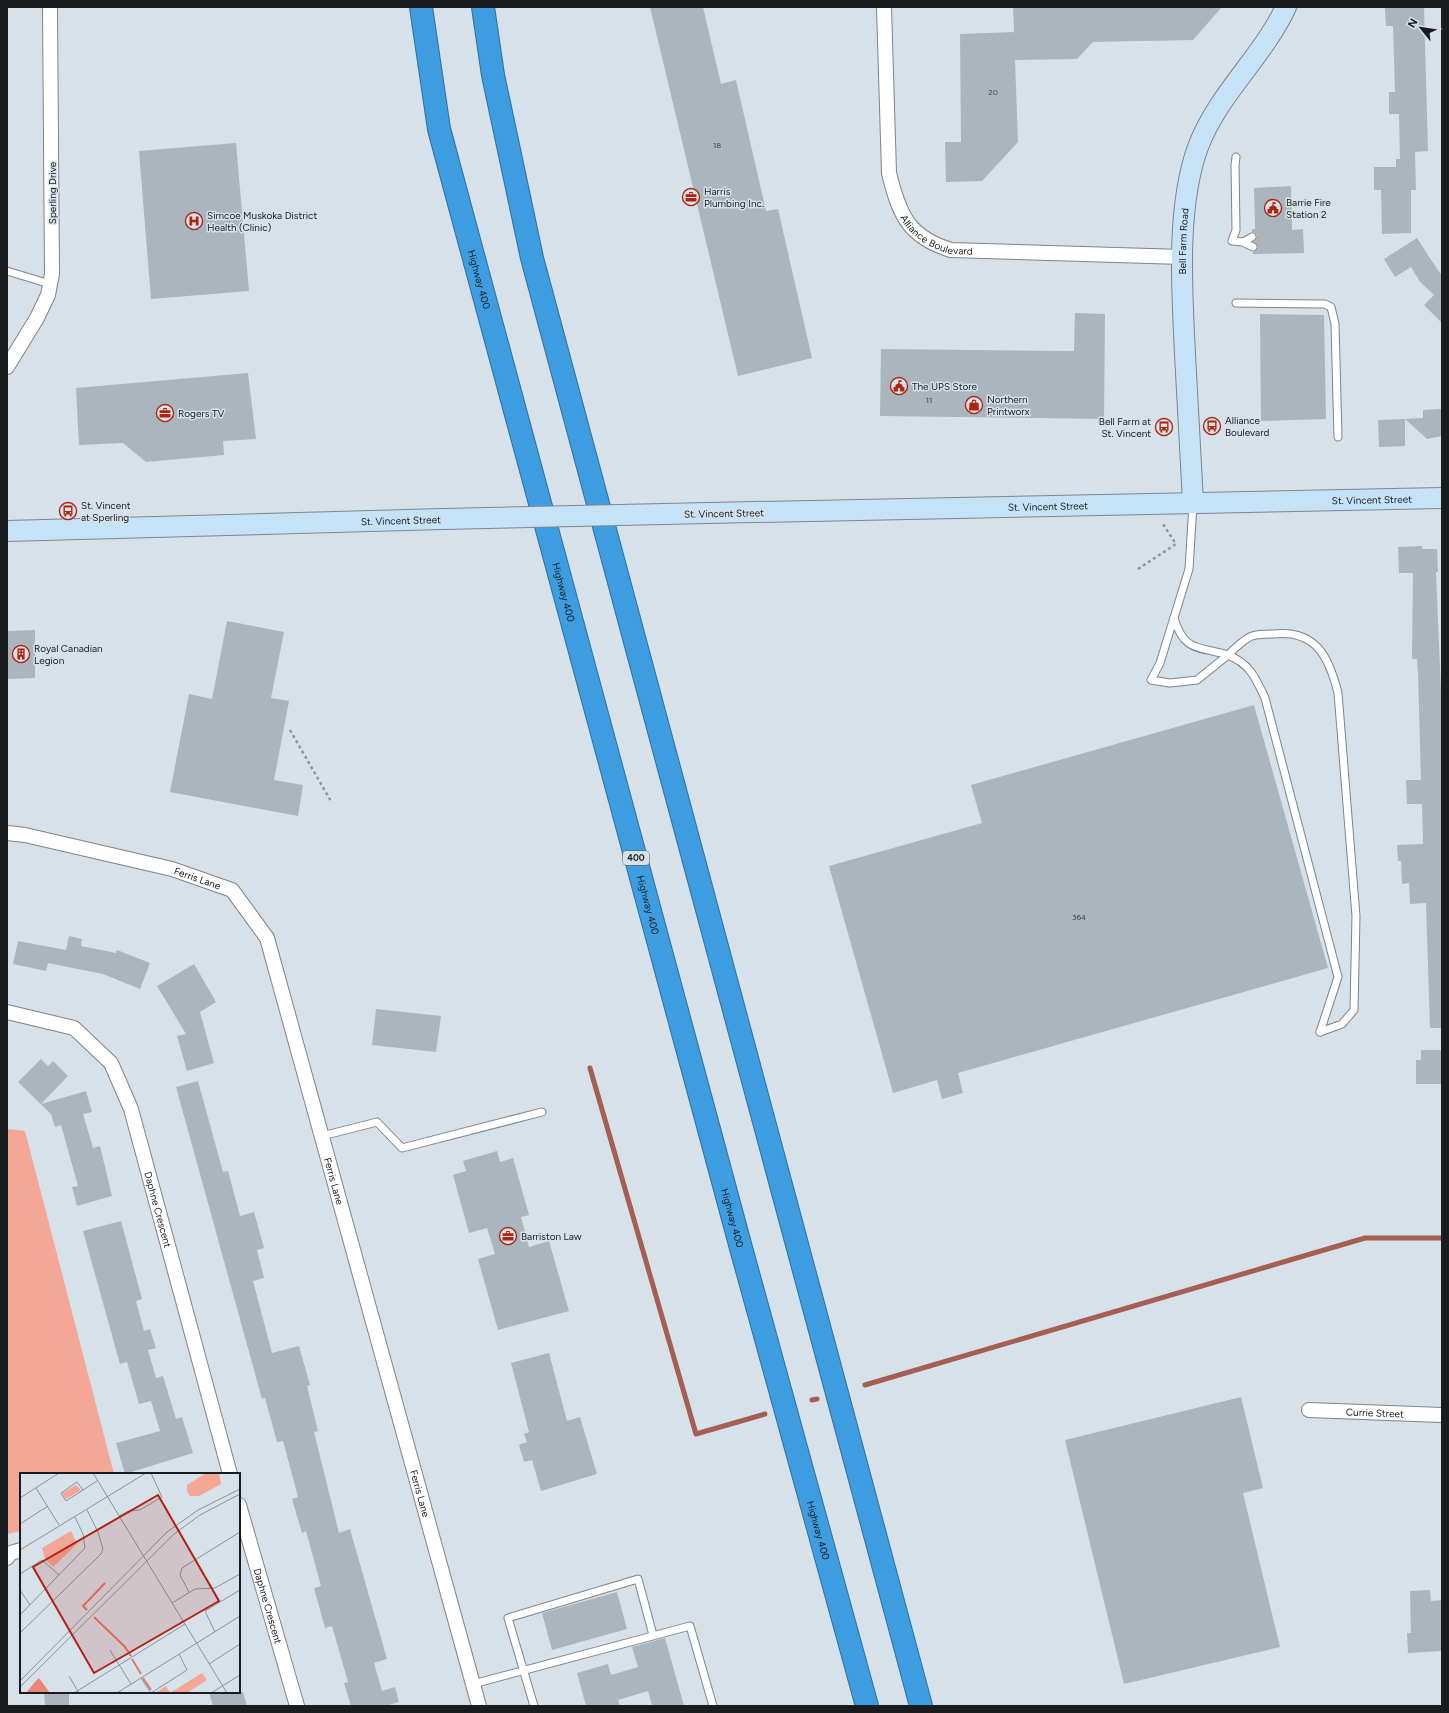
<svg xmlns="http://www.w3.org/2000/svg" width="1449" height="1713" viewBox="0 0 1449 1713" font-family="Figtree,sans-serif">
  <rect width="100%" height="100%" fill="#d7e1ea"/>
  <!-- green -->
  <path fill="#f4a697" d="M7,1129L25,1131L114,1474H21V1531L7,1534Z"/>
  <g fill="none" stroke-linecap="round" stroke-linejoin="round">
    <!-- stream -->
    <g stroke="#a45e52" stroke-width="5">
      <path d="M590,1068L696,1434L765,1414"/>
      <path d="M865,1385L1365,1238H1442"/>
      <path d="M812,1400L817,1399"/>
    </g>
  </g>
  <!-- building -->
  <g fill="#abb5bd">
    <path d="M650,7H703L721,84L736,80L766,211L778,209L812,358L738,376Z"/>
    <path d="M1013,7H1222L1193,40L1093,42L1077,59L1015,60L1018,142L982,181L946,182L945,142H961L960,34L1014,32Z"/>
    <path d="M1385,7H1424L1428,151L1415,152L1416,190H1411V233L1382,234L1381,190H1374V167H1396V159H1400L1399,114H1389V92H1395L1393,26H1386Z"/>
    <path d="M236,143L249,291L151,299L139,151Z"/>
    <path d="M1291,186L1292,230L1303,229L1304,253L1253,254V252L1256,251L1258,247L1254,242L1256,239L1257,235L1252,232V229H1255L1254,188Z"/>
    <path d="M1417,238L1437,269L1442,275V323L1424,305L1434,295L1420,282L1411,267L1395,277L1384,259Z"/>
    <path d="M1075,313L1105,314L1104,419L880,416L881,349L1074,351Z"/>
    <path d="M1260,314L1324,315L1326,419L1261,421Z"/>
    <path d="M248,373L256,439L223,441L224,455L146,462L123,443L79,445L76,388Z"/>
    <path d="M1442,409V436L1427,439L1405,419L1423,418V410Z"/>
    <path d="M1405,419V446L1379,447L1378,420Z"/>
    <path d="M1422,546V549H1437L1438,572H1436L1442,717V1028H1430L1426,903L1410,904L1409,883L1402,884L1401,861H1398L1397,845L1423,844L1422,804H1407L1406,780H1421L1418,673L1417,659H1412L1413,573H1399L1398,547Z"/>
    <path d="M227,621L284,632L271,698L289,701L274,780L303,785L298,816L170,792L189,694L212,699Z"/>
    <path d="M35,630V678L7,679V631Z"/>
    <path d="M1254,705L1328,968L958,1073L963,1093L942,1099L937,1080L893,1093L829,866L982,823L971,785Z"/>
    <path d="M69,936L82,939L81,946L116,953L117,950L150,963L140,989L103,974L48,963L46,971L13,964L18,941L66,950Z"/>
    <path d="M194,964L216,1002L200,1012L214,1063L187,1071L177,1036L186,1034L157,986Z"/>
    <path d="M376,1009L441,1016L436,1052L372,1045Z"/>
    <path d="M1421,1050H1442V1084H1416V1060H1421Z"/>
    <path d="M41,1059L48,1066L53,1061L68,1076L41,1104L86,1091L92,1112L83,1114L93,1148L100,1146L112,1196L77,1206L72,1187L78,1186L61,1125L55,1127L51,1114L18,1082Z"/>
    <path d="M198,1081L223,1172L228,1171L240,1216L254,1212L264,1248L257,1250L264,1278L253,1281L272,1353L299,1346L310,1385L307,1386L318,1431L314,1432L339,1533L350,1529L387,1659L374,1663L382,1691L395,1687L399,1702L386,1706H351L344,1683L348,1682L332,1626L325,1628L314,1588L321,1586L306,1531L302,1533L292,1499L298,1497L283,1441L277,1442L265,1398L262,1399L176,1087Z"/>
    <path d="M497,1151L500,1162L513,1158L529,1215L521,1217L529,1247L549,1241L569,1311L498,1330L478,1259L495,1254L487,1228L469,1233L453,1175L466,1171L463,1161Z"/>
    <path d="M121,1221L142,1299L136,1301L144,1331L150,1329L156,1348L148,1350L156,1378L163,1376L176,1419L182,1417L193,1453L125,1474L116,1443L160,1431L151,1401L139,1404L127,1362L120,1364L83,1231Z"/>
    <path d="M549,1353L567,1421L580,1417L597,1474L541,1491L532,1460L524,1462L519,1445L527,1442L524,1434L529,1432L511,1363Z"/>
    <path d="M1241,1397L1263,1488L1243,1493L1280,1647L1124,1684L1065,1440Z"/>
    <path d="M1430,1590L1431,1601L1442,1600V1651L1408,1653L1407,1633H1411L1410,1591Z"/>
    <path d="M617,1592L627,1629L552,1650L542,1613Z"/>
    <path d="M665,1638L684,1706H652L648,1691L618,1700L620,1706H586L577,1673L608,1664L611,1675L638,1667L632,1647Z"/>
    <path d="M44,1692H69V1706H45Z"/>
    <path d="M209,1692H243L247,1706H213Z"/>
  </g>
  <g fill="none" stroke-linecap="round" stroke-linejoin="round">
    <!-- lane casing -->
    <g stroke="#7c858d" stroke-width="9">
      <g id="lane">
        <path d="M1236,157L1235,165L1236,230L1232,241L1243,242L1253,247"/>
        <path d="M1243,242L1252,237"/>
        <path d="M7,271L50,284"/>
        <path d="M1236,303L1325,304L1331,307L1335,324L1338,437"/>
        <path d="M1193,504L1189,569L1160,663L1151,680L1170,683L1197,680L1228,655C1250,664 1255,677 1265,698L1338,977L1320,1032"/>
        <path d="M1174,618C1184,652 1198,646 1228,655C1234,649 1244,639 1252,636C1258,634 1267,634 1273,634C1316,629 1329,657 1338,693L1356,916L1354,1010L1342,1024L1320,1032"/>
        <path d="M322,1136L377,1122L402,1148L542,1112"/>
        <path d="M473,1684L690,1626L713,1706"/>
        <path d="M534,1706L508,1618L638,1579L653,1635"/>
      </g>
    </g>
    <!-- street casing -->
    <g stroke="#7c858d" stroke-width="16">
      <g id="street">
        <path id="s1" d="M884,7L889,173C899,214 908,237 951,250L1183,257"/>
        <path d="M7,367L37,318L48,295L52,274L50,7"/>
        <path id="s2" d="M7,833L25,835L172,869L232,890L267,938L479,1706"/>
        <path id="s3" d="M7,1012L74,1028L111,1063L131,1109L230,1474"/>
        <path id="s4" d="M1309,1410L1442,1415"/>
        <path id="s5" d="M239,1505L297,1706"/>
        <path d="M7,1558L11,1553L21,1550"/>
      </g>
    </g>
    <!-- secondary casing -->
    <g stroke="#7c858d" stroke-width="22">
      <g id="secondary">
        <path id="s6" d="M1193,502C1190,453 1188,403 1185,354C1182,291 1176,207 1198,147C1218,94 1262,58 1286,7"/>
        <path id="s7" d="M708,513L1442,498"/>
        <path id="s8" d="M7,531L443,519"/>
      </g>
    </g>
    <!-- highway casing -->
    <g stroke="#30709c" stroke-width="24">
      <g id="highway">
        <path id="s9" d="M421,7L439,129L741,1248L867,1706"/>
        <path d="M483,7L493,75L532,258L921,1706"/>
      </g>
    </g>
    <!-- path -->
    <g stroke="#8f979e" stroke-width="2.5" stroke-dasharray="3 3" stroke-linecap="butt">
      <path d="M1138,569L1176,544L1163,524"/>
      <path d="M290,730L332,803"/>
    </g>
    <!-- lane -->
    <use href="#lane" stroke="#fff" stroke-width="7"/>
    <!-- street -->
    <use href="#street" stroke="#fff" stroke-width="14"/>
    <!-- secondary -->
    <use href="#secondary" stroke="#c5e2f6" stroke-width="20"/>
    <!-- highway -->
    <use href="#highway" stroke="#3d9de0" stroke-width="22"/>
    <!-- secondary-bridge casing -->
    <g stroke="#7c858d" stroke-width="22" stroke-linecap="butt">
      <path id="secondary-bridge" d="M443,519L708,513"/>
    </g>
    <!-- secondary-bridge -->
    <use href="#secondary-bridge" stroke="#c5e2f6" stroke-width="20"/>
  </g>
  <!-- icons -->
  <defs>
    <g id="office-ring" transform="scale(0.9)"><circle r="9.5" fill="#d7e1ea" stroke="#b1230f" stroke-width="1.5"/><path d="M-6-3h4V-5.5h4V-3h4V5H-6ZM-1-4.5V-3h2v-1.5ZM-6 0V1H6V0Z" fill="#b1230f"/></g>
    <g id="civic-ring" transform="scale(0.9)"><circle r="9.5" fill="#d7e1ea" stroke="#b1230f" stroke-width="1.5"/><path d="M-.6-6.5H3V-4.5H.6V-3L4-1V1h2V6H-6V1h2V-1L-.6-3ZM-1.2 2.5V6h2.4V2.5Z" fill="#b1230f"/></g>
    <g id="hospital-ring" transform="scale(0.9)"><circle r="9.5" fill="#d7e1ea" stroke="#b1230f" stroke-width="1.5"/><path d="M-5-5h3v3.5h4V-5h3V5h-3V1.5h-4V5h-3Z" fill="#b1230f"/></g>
    <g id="shop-ring" transform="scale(0.9)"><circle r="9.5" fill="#d7e1ea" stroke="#b1230f" stroke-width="1.5"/><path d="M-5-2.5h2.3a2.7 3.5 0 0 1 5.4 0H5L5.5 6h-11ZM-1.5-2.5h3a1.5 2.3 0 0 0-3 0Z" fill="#b1230f"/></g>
    <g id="bus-ring" transform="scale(0.9)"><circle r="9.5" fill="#d7e1ea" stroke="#b1230f" stroke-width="1.5"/><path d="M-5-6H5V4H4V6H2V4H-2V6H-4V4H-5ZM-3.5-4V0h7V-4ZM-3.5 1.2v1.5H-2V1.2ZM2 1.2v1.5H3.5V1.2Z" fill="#b1230f"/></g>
    <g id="building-ring" transform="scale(0.9)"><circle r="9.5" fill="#d7e1ea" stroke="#b1230f" stroke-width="1.5"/><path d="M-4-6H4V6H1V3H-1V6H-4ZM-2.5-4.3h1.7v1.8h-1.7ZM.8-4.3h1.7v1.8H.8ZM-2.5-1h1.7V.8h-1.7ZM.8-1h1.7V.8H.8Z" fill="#b1230f"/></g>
  </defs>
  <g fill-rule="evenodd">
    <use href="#office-ring" x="691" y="197"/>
    <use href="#civic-ring" x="1273" y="208"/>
    <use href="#hospital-ring" x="194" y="221"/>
    <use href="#civic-ring" x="899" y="386"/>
    <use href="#shop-ring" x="974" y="405"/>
    <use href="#office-ring" x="165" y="413"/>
    <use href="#bus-ring" x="1212" y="426"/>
    <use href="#bus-ring" x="1164" y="427"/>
    <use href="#bus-ring" x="68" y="511"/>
    <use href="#building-ring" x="21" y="654"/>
    <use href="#office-ring" x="508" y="1236"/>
  </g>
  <g text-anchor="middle" stroke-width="3" stroke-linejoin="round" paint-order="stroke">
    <!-- number labels -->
    <g font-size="8" fill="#3e4246">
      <text x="993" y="95">20</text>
      <text x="717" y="148">18</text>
      <text x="929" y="403">11</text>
      <text x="1079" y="920">364</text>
    </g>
    <!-- shield labels -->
    <rect fill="#d7e1ea" stroke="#52575c" stroke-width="1" x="623" y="851" width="26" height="14" rx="3"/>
    <g font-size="9" font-weight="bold" fill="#191c1f">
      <text x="636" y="861">400</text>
    </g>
    <!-- poi labels -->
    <g font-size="10" fill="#191c1f" stroke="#d7e1ea" text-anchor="start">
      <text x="704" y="195">Harris<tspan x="704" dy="12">Plumbing Inc.</tspan></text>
      <text x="1286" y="206">Barrie Fire<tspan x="1286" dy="12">Station 2</tspan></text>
      <text x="207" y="219">Simcoe Muskoka District<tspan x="207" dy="12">Health (Clinic)</tspan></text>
      <text x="912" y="390">The UPS Store</text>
      <text x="987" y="403">Northern<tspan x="987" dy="12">Printworx</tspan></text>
      <text x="178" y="417">Rogers TV</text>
      <text x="1225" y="424">Alliance<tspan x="1225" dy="12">Boulevard</tspan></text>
      <text x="1151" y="425" text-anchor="end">Bell Farm at<tspan x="1151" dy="12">St. Vincent</tspan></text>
      <text x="81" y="509">St. Vincent<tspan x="81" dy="12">at Sperling</tspan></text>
      <text x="34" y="652">Royal Canadian<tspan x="34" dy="12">Legion</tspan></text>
      <text x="521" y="1240">Barriston Law</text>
    </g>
    <!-- street labels -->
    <g font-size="10" fill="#191c1f" stroke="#d7e1ea">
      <text transform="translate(52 193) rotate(-90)" y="4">Sperling Drive</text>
      <text dy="4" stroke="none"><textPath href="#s1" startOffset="252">Alliance Boulevard</textPath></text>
      <text dy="4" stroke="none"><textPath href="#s6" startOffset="261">Bell Farm Road</textPath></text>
      <text dy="4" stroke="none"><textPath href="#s9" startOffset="279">Highway 400</textPath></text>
      <text dy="4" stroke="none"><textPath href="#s7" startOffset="664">St. Vincent Street</textPath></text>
      <text dy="4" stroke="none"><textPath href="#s7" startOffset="340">St. Vincent Street</textPath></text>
      <text transform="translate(724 513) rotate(-1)" y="4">St. Vincent Street</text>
      <text dy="4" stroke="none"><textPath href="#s8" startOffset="394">St. Vincent Street</textPath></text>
      <text dy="4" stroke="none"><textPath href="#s9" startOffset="603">Highway 400</textPath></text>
      <text dy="4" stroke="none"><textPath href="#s2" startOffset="196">Ferris Lane</textPath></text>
      <text dy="4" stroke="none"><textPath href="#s9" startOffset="927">Highway 400</textPath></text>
      <text dy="4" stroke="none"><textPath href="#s2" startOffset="544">Ferris Lane</textPath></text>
      <text dy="4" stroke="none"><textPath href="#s3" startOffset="274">Daphne Crescent</textPath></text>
      <text dy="4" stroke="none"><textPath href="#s9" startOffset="1251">Highway 400</textPath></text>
      <text dy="4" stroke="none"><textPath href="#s4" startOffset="66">Currie Street</textPath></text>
      <text dy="4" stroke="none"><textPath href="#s2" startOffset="868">Ferris Lane</textPath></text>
      <text dy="4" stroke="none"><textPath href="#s9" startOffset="1575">Highway 400</textPath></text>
      <text dy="4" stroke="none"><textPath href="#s5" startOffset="105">Daphne Crescent</textPath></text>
    </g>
  </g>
  <!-- overview -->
  <g transform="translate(20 1473)">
    <rect width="220" height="220" fill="#d7e1ea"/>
    <path d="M186,0H199L201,11L179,23H170L167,18V12ZM56,12L61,17L46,26L42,20ZM51,58L57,71L33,94L25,86L22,75ZM182,200L187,207L167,220H135L146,213L150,220Z" fill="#f4a697"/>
    <path d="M19,205L30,220H6L14,210Z" fill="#ec8674"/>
    <path fill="none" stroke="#df7a68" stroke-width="2" d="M67,137L63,133L85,110M74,144L105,174L111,183M112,186L121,201M123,205L131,217"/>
    <path fill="none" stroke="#8b9299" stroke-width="1" d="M73,0L207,220M16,15L39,52M63,17L57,9L41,20L46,28L77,8M0,25L39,0M99,43L109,38L120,37L142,24L131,0M0,51L28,33M0,77L126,0M0,101L22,87L39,102M0,117L10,132M169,119L160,102L162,95L220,59M152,130L175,116L195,115L220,101M0,142L65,75L63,61L55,44M195,159L185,138L220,117M0,160L81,81L83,76L78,59L67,37M90,177L111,211M189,191L220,171M49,203L59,220M121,205L131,220L167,197L159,181M0,208L147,59L178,37L220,16M0,214L154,61L180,42L220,21M54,220L165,151M97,220L220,143M191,220L220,202"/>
    <path fill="#b1230f" fill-opacity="0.15" stroke="#b1230f" stroke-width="2" d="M138,22L199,128L74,200L13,94Z"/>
    <rect width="220" height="220" fill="none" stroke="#191c1f" stroke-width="2"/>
  </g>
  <!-- border -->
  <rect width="1449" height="1713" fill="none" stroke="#191c1f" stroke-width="16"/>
  <!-- north arrow -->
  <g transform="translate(1421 28) rotate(300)" stroke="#d7e1ea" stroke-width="3" paint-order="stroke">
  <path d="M0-3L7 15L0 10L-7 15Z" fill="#191c1f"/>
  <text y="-6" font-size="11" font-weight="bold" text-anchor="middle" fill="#191c1f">N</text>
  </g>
</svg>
